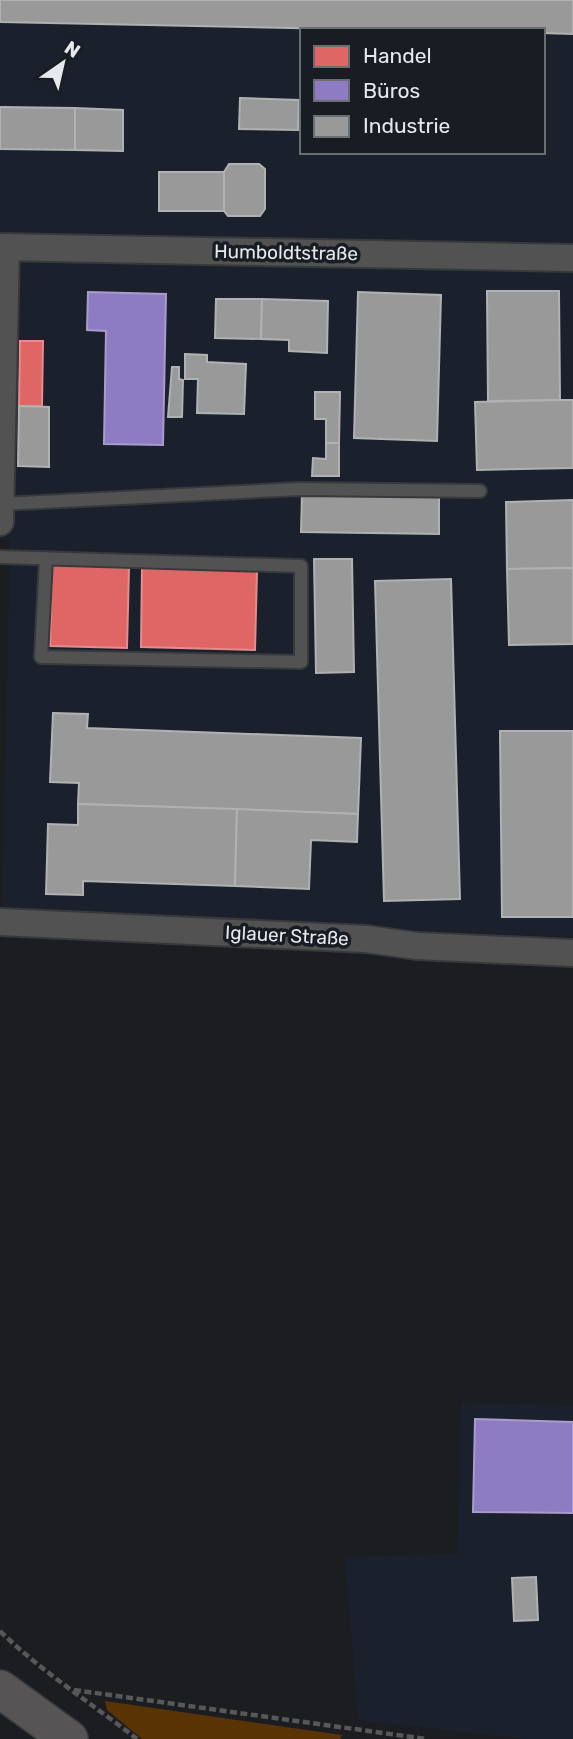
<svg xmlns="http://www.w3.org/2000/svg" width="573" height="1739" viewBox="0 0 573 1739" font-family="Rubik,sans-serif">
  <rect width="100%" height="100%" fill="#1b1d20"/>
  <!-- built -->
  <g fill="#1b212c" fill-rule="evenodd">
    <path d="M0,0H573V937L2,914L10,540L0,539ZM302,30H543V152H302Z"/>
    <path d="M461,1403L573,1405V1739H523L358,1720L345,1557L458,1554Z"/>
  </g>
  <!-- green -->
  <path fill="#5a3304" d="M105,1701L342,1735L340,1739H142L107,1710Z"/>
  <!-- shops -->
  <g fill="#e06666" stroke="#e28d8e" stroke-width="2">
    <path d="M20,341H43L42,406H19Z"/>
    <path d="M52,565L129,568L127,648L50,646Z"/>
    <path d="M142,568L257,571L255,650L141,647Z"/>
  </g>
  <!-- offices -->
  <g fill="#8e7cc3" stroke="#a89ccf" stroke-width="2">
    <path d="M88,292L166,294L163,445L104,444L106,331L87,330Z"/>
    <path d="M475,1419L573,1422V1513L473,1512Z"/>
  </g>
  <!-- industry -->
  <g fill="#999" stroke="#b0b1b2" stroke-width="2">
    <path d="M0,0H573V34L543,33V30H384L0,22Z"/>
    <path d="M240,98L299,100L298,130L239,129Z"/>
    <path d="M0,107L75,108V150L0,149Z"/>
    <path d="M75,108L123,110V151L75,150Z"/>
    <path d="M229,164H259L265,169V209L260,216H228L224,211V172Z"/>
    <rect x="159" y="172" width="65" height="39"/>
    <path d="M487,291H559L560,400L488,401Z"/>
    <path d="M358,292L441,295L437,441L354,438Z"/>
    <path d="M216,299H262L261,339L215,338Z"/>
    <path d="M262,299L328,301L327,353L289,351V340L261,339Z"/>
    <path d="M185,354L207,355V362L246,364L244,414L197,413L198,379H185Z"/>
    <path d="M172,367H179V379L183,380L182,417H168Z"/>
    <path d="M315,392H340L339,443H326V419H315Z"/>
    <path d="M560,400H573V468L477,470L475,402Z"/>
    <path d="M19,406L49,407V467L18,466Z"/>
    <path d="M326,443H339V476H312L313,458L326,459Z"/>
    <path d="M302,494L439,496V534L301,532Z"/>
    <path d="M573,500V568L507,569L506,502Z"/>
    <path d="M314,559H352L354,672L316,673Z"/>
    <path d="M573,568V644L509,645L507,569Z"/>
    <path d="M451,579L460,899L384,901L375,581Z"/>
    <path d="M53,713L88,714L87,728L361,738L358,814L78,804L79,783L50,782Z"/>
    <path d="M500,731H573V917H502Z"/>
    <path d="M78,804L237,809L235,886L83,881V895L46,894L48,824L78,825Z"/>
    <path d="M237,809L358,814L357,842L311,840L309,889L235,886Z"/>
    <path d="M536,1577L538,1620L514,1621L512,1578Z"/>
  </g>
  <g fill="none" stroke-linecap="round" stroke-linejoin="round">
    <!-- service casing -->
    <g stroke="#38393c" stroke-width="16">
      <g id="service">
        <path d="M1,504L299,489L480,491"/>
        <path d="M0,557L301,566V662L41,657L46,558"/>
      </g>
    </g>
    <!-- minor casing -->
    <g stroke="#38393c" stroke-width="30">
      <g id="minor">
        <path d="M0,247L573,258"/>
        <path d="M0,522L6,247"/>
        <path d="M0,922L366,939L417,946L573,953"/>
      </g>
    </g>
    <!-- secondary casing -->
    <g stroke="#38393c" stroke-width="40">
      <path id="secondary" d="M0,1689L69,1739"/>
    </g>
    <!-- path -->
    <g stroke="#58585a" stroke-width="4.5" stroke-dasharray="7 3.5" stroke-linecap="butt">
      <path d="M0,1631C42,1672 91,1703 137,1739"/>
      <path d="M74,1690L426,1739"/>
    </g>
    <!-- service -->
    <use href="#service" stroke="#535252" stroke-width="12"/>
    <!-- minor -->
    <use href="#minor" stroke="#535252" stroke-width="26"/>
    <!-- secondary -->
    <use href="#secondary" stroke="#565454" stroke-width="37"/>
  </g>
  <g text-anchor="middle" stroke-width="7" stroke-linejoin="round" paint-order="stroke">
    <!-- street labels -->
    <g font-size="19" fill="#e5e8ec" stroke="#181c23">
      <text transform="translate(286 252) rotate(1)" y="7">Humboldtstraße</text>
      <text transform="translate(287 935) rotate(3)" y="7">Iglauer Straße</text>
    </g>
  </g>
  <!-- legend -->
  <rect x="300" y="28" width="245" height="126" fill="#181c23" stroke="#6a6e73" stroke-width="2"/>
  <rect x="314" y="46" width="35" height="21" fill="#e06666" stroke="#6a6e73" stroke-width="2"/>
  <text x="363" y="63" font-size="21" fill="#e5e8ec">Handel</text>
  <rect x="314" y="80" width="35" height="21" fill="#8e7cc3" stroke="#6a6e73" stroke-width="2"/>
  <text x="363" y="98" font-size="21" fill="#e5e8ec">Büros</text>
  <rect x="314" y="116" width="35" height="21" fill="#999999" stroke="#6a6e73" stroke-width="2"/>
  <text x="363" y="133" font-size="21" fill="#e5e8ec">Industrie</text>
  <!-- north arrow -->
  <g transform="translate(63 63) rotate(34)" stroke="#181c23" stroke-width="5" paint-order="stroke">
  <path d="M0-5L12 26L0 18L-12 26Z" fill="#e5e8ec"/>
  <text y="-10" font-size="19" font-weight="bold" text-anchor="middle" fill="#e5e8ec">N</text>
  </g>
</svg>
